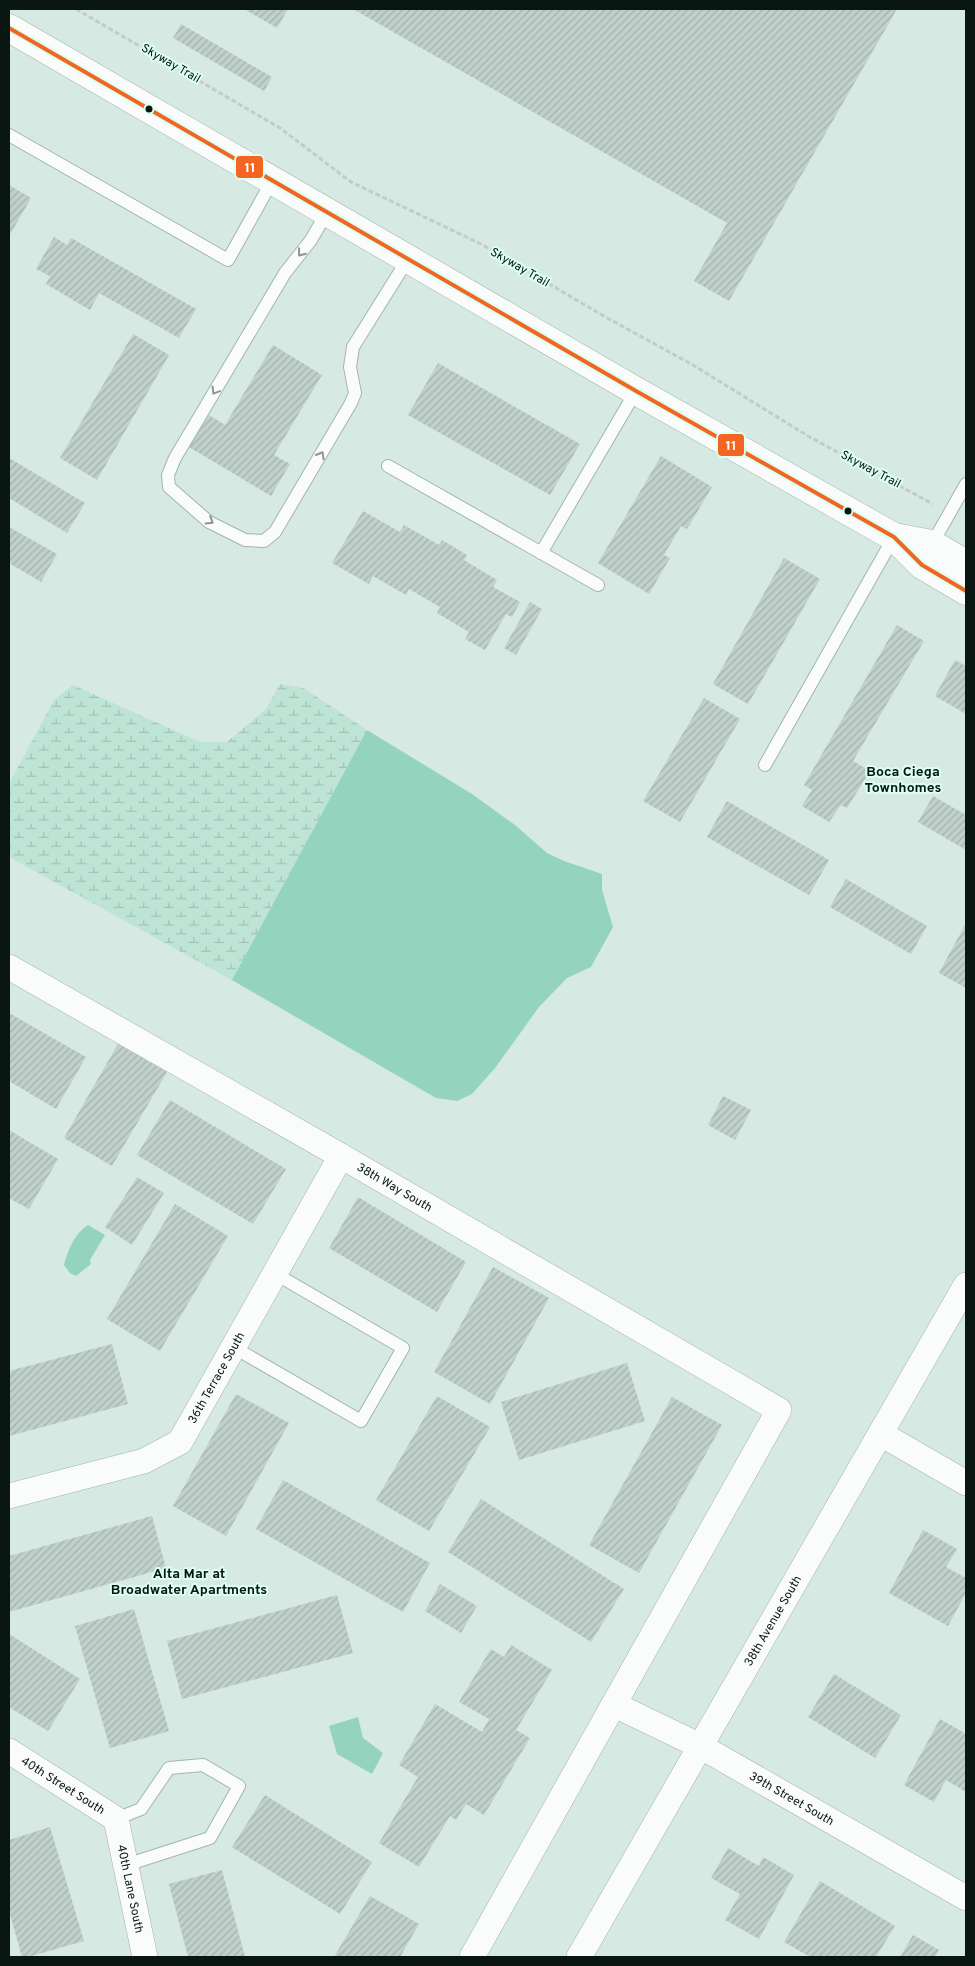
<svg xmlns="http://www.w3.org/2000/svg" width="975" height="1966" viewBox="0 0 975 1966" font-family="Overpass,sans-serif">
  <defs>
    <pattern id="wetland-marsh" width="20" height="14" patternUnits="userSpaceOnUse" patternTransform="scale(1.25)"><rect width="20" height="14" fill="#bee4d6"/><path d="M1 5h8M5 5V1M11 12h8M15 12V8" fill="none" stroke="#a2c3b7"/></pattern>
    <pattern id="building-hatch" width="6" height="6" patternUnits="userSpaceOnUse" patternTransform="scale(1.25)"><rect width="6" height="6" fill="#c1d0ca"/><path d="M-1 1l2-2M0 6l6-6M5 7l2-2" fill="none" stroke="#a4b2ac"/></pattern>
  </defs>
  <rect width="100%" height="100%" fill="#d6e9e2"/>
  <!-- wetland -->
  <path fill="url(#wetland-marsh)" d="M280,684L303,688L367,730L232,980L9,857V784L54,700L73,685L200,742H227L266,709Z"/>
  <!-- water -->
  <g fill="#94d4be">
    <path d="M367,730L472,794L515,825L547,853L564,861L602,874V890L613,927L591,967L567,978L539,1007L495,1068L472,1094L457,1101L436,1098L232,980Z"/>
    <path d="M88,1225L105,1235L90,1260L91,1264L76,1276L70,1273L64,1265C68,1250 74,1234 88,1225Z"/>
    <path d="M358,1717L363,1738L383,1753L372,1774L337,1754L329,1726Z"/>
  </g>
  <!-- building -->
  <g fill="url(#building-hatch)">
    <path d="M244,9H288L277,28Z"/>
    <path d="M353,9H897L729,301L694,281L727,223Z"/>
    <path d="M181,24L272,77L264,91L173,38Z"/>
    <path d="M9,185L31,198L9,236Z"/>
    <path d="M54,237L67,245L71,238L196,309L179,338L99,293L90,310L46,284L50,276L36,269Z"/>
    <path d="M133,334L169,355L97,480L60,458Z"/>
    <path d="M273,345L322,375L274,455L290,464L271,496L189,447L209,415L225,425Z"/>
    <path d="M438,363L580,444L550,495L408,415Z"/>
    <path d="M661,456L712,487L687,529L681,526L664,555L670,558L649,594L598,563Z"/>
    <path d="M9,458L85,503L67,533L9,498Z"/>
    <path d="M363,511L400,532L404,525L439,545L442,540L467,555L464,560L497,580L493,587L520,602L512,617L506,614L485,650L465,639L469,632L437,613L440,607L409,589L406,595L373,576L369,584L332,563Z"/>
    <path d="M9,527L57,554L41,582L9,563Z"/>
    <path d="M784,558L820,579L748,704L713,684Z"/>
    <path d="M530,602L542,609L516,655L504,648Z"/>
    <path d="M897,625L924,641L853,761L870,771L847,808L841,805L829,822L802,806L812,790L804,785Z"/>
    <path d="M955,660L966,666V714L935,696Z"/>
    <path d="M704,698L740,719L680,822L643,801Z"/>
    <path d="M933,796L966,815V850L918,822Z"/>
    <path d="M727,801L829,860L809,895L707,837Z"/>
    <path d="M846,879L927,926L911,954L830,907Z"/>
    <path d="M966,923V988L939,973Z"/>
    <path d="M9,1013L86,1057L56,1109L9,1081Z"/>
    <path d="M118,1044L167,1072L112,1166L64,1138Z"/>
    <path d="M723,1096L751,1110L735,1140L708,1125Z"/>
    <path d="M170,1100L286,1169L253,1224L137,1155Z"/>
    <path d="M9,1130L58,1159L29,1209L9,1198Z"/>
    <path d="M137,1177L164,1193L132,1245L105,1227Z"/>
    <path d="M358,1197L466,1262L437,1312L329,1248Z"/>
    <path d="M175,1204L228,1236L160,1351L107,1319Z"/>
    <path d="M493,1267L549,1298L490,1404L434,1372Z"/>
    <path d="M112,1344L128,1404L9,1436V1371Z"/>
    <path d="M627,1363L645,1421L519,1460L501,1402Z"/>
    <path d="M236,1394L289,1423L226,1536L173,1506Z"/>
    <path d="M437,1396L490,1427L429,1531L376,1500Z"/>
    <path d="M672,1397L722,1425L639,1573L589,1545Z"/>
    <path d="M283,1480L430,1563L403,1612L256,1529Z"/>
    <path d="M481,1499L624,1589L591,1642L448,1552Z"/>
    <path d="M152,1516L166,1568L9,1612V1556Z"/>
    <path d="M923,1530L957,1549L946,1567L966,1578V1593L948,1626L889,1593Z"/>
    <path d="M440,1584L477,1606L461,1633L425,1611Z"/>
    <path d="M337,1595L353,1653L182,1699L167,1641Z"/>
    <path d="M134,1609L169,1731L110,1748L75,1626Z"/>
    <path d="M9,1634L80,1679L48,1731L9,1707Z"/>
    <path d="M511,1645L552,1670L516,1730L530,1738L484,1815L466,1804L456,1820L450,1816L419,1867L379,1843L418,1777L399,1765L435,1704L482,1732L489,1719L459,1702L491,1649L504,1657Z"/>
    <path d="M834,1674L901,1715L875,1758L808,1717Z"/>
    <path d="M940,1719L966,1734V1792L946,1780L934,1802L904,1785Z"/>
    <path d="M265,1795L372,1862L340,1914L232,1847Z"/>
    <path d="M50,1827L84,1941L28,1957H22L9,1911V1840Z"/>
    <path d="M728,1848L759,1866L763,1857L794,1875L759,1939L725,1920L740,1894L711,1878Z"/>
    <path d="M222,1870L245,1957H188L169,1884Z"/>
    <path d="M820,1881L895,1926L876,1957H810L784,1942Z"/>
    <path d="M370,1896L419,1924L400,1957H334Z"/>
    <path d="M913,1935L939,1950L935,1957H900Z"/>
  </g>
  <g fill="none" stroke-linecap="round" stroke-linejoin="round">
    <!-- lane casing -->
    <g stroke="#a5b4ae" stroke-width="14">
      <g id="lane">
        <path d="M9,135L228,260L272,181"/>
        <path d="M327,212L311,240L285,273L175,458L168,475L169,487L209,522L245,540L264,541L275,532L351,403L355,393L350,367L353,347L408,259"/>
        <path d="M388,466L598,585"/>
        <path d="M932,544L966,484"/>
        <path d="M541,553L636,391"/>
        <path d="M765,765L894,537"/>
        <path d="M233,1347L361,1421L403,1348L274,1273"/>
        <path d="M116,1819L141,1809L169,1768L203,1765L239,1786L210,1838L126,1865"/>
      </g>
    </g>
    <!-- street casing -->
    <g stroke="#a5b4ae" stroke-width="26">
      <g id="street">
        <path id="s1" d="M9,967L341,1156L779,1410L472,1957"/>
        <path d="M881,1434L966,1483"/>
        <path id="s2" d="M9,1496L144,1461L180,1442L341,1156"/>
        <path id="s3" d="M615,1705L700,1746L966,1898"/>
        <path id="s4" d="M9,1751L116,1819L145,1957"/>
        <path id="s5" d="M579,1957L966,1285"/>
      </g>
    </g>
    <!-- secondary casing -->
    <g stroke="#a5b4ae" stroke-width="29">
      <g id="secondary">
        <path d="M9,28L636,391L894,537L922,565L966,591"/>
        <path d="M894,537L932,544L966,564"/>
      </g>
    </g>
    <!-- path -->
    <path stroke="#c6cbca" stroke-width="3" stroke-dasharray="5 2.5" stroke-linecap="butt" d="M76,9L280,128L351,182L481,244L609,319L693,365L808,436L933,504"/>
    <!-- lane -->
    <use href="#lane" stroke="#f9fcfb" stroke-width="12"/>
    <!-- street -->
    <use href="#street" stroke="#f9fcfb" stroke-width="25"/>
    <!-- secondary -->
    <use href="#secondary" stroke="#f9fcfb" stroke-width="28"/>
    <!-- bus-1 casing -->
    <g stroke="#dbfff1" stroke-width="8">
      <path id="bus-1" d="M9,28L636,391L894,537L922,565L966,591"/>
    </g>
    <!-- bus-1 -->
    <use href="#bus-1" stroke="#f26522" stroke-width="4"/>
  </g>
  <!-- one-way arrows -->
  <defs><path id="oneway-chevron" d="M-2-3.5L2.5 0L-2 3.5" fill="none" stroke-width="1.6" stroke-linecap="round" stroke-linejoin="round" transform="scale(1.25)"/></defs>
  <g stroke="#8d9492">
    <use href="#oneway-chevron" transform="translate(301 253) rotate(128)"/>
    <use href="#oneway-chevron" transform="translate(215 391) rotate(121)"/>
    <use href="#oneway-chevron" transform="translate(321 455) rotate(-60)"/>
    <use href="#oneway-chevron" transform="translate(210 521) rotate(32)"/>
  </g>
  <!-- markers -->
  <g fill="#091612" stroke="#dbfff1" stroke-width="2">
    <circle cx="149" cy="109" r="4.5"/>
    <circle cx="848" cy="511" r="4.5"/>
  </g>
  <g text-anchor="middle" stroke-width="4" stroke-linejoin="round" paint-order="stroke">
    <!-- street labels -->
    <g font-size="12" fill="#091612" stroke="#dbfff1">
      <text transform="translate(171 63) rotate(30)" y="4">Skyway Trail</text>
      <text transform="translate(520 267) rotate(30)" y="4">Skyway Trail</text>
      <text transform="translate(871 469) rotate(28)" y="4">Skyway Trail</text>
      <text dy="4" stroke="none"><textPath href="#s1" startOffset="444">38th Way South</textPath></text>
      <text dy="4" stroke="none"><textPath href="#s2" startOffset="254">36th Terrace South</textPath></text>
      <text dy="4" stroke="none"><textPath href="#s5" startOffset="388">38th Avenue South</textPath></text>
      <text dy="4" stroke="none"><textPath href="#s4" startOffset="64">40th Street South</textPath></text>
      <text dy="4" stroke="none"><textPath href="#s3" startOffset="200">39th Street South</textPath></text>
      <text dy="4" stroke="none"><textPath href="#s4" startOffset="198">40th Lane South</textPath></text>
    </g>
    <!-- neighbourhood labels -->
    <g font-size="14" font-weight="bold" fill="#091612" stroke="#dbfff1">
      <text x="903" y="776">Boca Ciega<tspan x="903" dy="16">Townhomes</tspan></text>
      <text x="189" y="1578">Alta Mar at<tspan x="189" dy="16">Broadwater Apartments</tspan></text>
    </g>
  </g>
  <g stroke="#dbfff1" stroke-width="2">
    <rect x="235" y="155" width="29" height="24" rx="5" fill="#f26522"/>
    <rect x="717" y="433" width="28" height="24" rx="5" fill="#f26522"/>
  </g>
  <g font-size="14" text-anchor="middle" font-weight="bold" fill="#fff">
    <text x="250" y="172">11</text>
    <text x="731" y="450">11</text>
  </g>
  <!-- border -->
  <rect width="975" height="1966" fill="none" stroke="#091612" stroke-width="20"/>
</svg>
